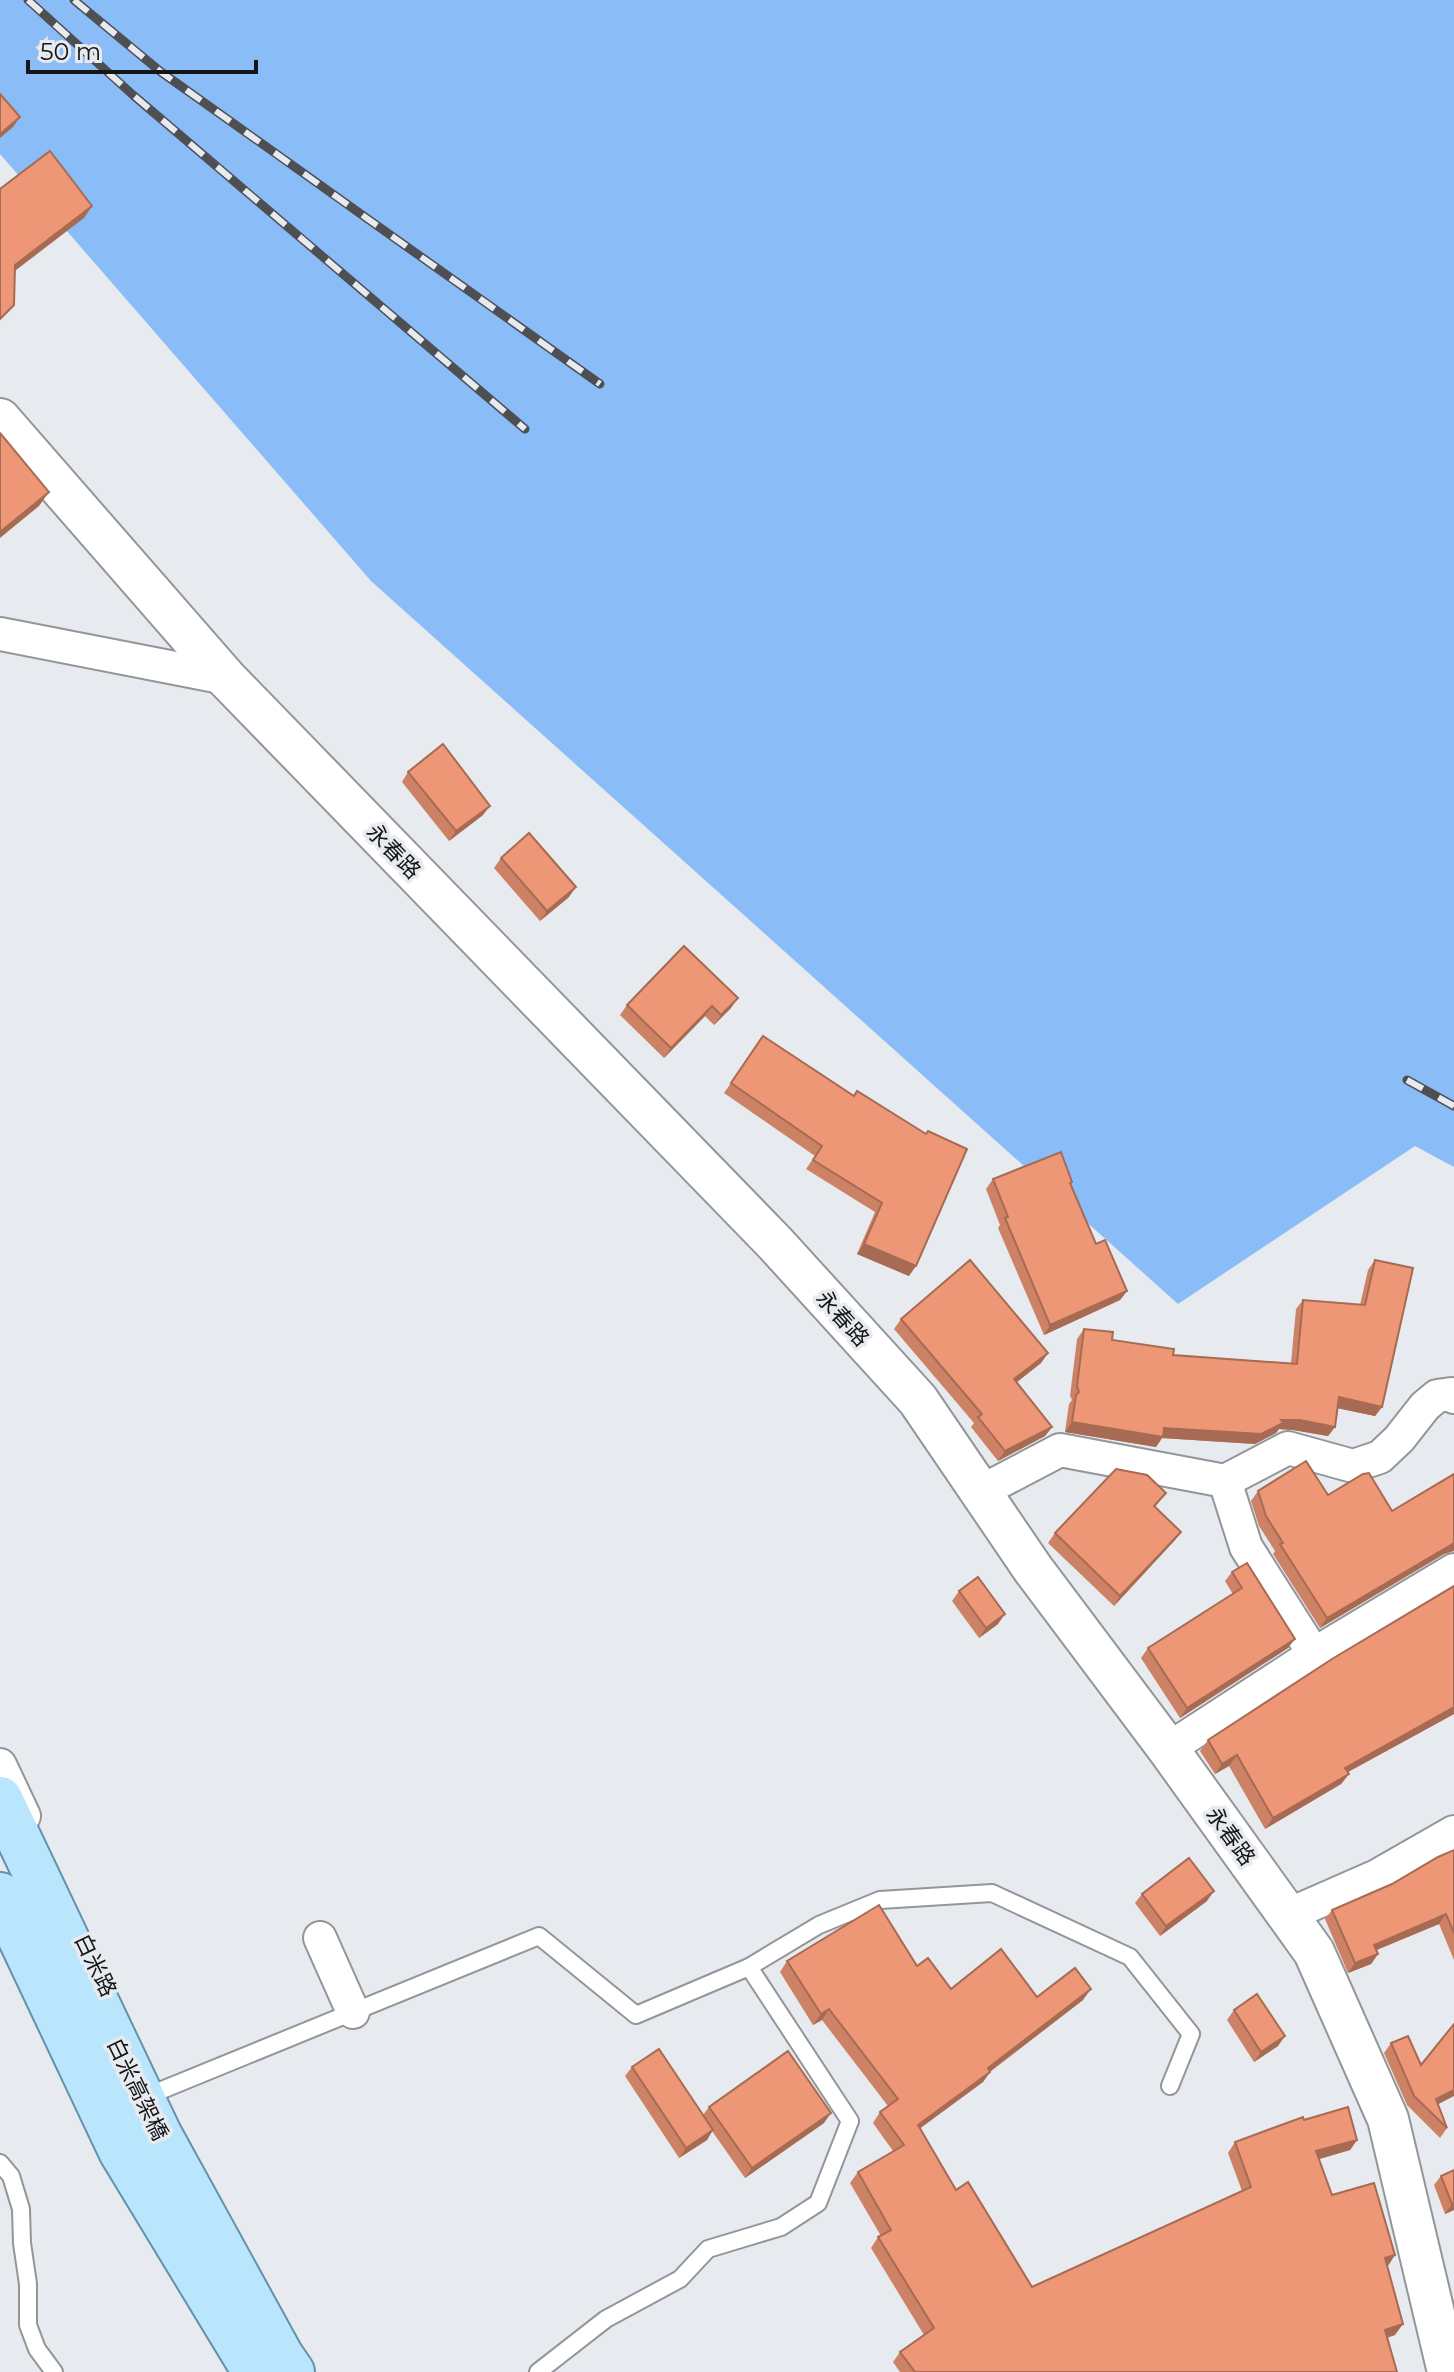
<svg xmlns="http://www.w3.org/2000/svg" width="1454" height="2372" viewBox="0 0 1454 2372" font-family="Montserrat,'Noto Sans TC',sans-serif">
  <rect width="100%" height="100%" fill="#e7eaee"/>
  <!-- green -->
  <path fill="#8abcf8" d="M0,0H1454V1167L1415,1146L1178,1304L371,581L0,154Z"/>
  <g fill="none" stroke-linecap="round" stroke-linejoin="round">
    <!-- service casing -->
    <g stroke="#939699" stroke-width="20">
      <g id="service">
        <path d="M749,1967L819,1925L880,1900L992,1893L1130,1957L1191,2034L1170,2086"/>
        <path d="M157,2092L539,1936L636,2015L749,1967L850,2121L818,2203L781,2227L708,2249L680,2279L606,2319L538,2372"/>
        <path d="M0,2163L11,2176L21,2209L22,2243L28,2284V2325L37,2349L54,2372"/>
      </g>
    </g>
    <!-- minor casing -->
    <g stroke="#939699" stroke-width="36">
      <g id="minor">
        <path d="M0,634L226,678"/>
        <path d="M980,1492L1060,1450L1225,1481L1288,1448L1353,1466L1380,1457L1399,1439L1425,1406L1437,1396L1451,1394L1454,1397"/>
        <path d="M1314,1654L1454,1570"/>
        <path d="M1168,1749L1314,1654L1246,1547L1225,1481"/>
        <path d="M0,1765L24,1816"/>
        <path d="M1288,1915L1377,1876L1454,1832"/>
        <path d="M320,1938L353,2012"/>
      </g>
    </g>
    <!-- tertiary casing -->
    <g stroke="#939699" stroke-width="44">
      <path id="tertiary" d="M0,419L226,678L775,1243L918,1400L1033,1569L1168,1749L1314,1952L1388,2119L1448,2372"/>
    </g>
    <!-- primary casing -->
    <g stroke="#6292ab" stroke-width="48">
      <g id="primary">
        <path d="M0,1799L159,2134L281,2356L292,2372"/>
        <path d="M0,1895L121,2151L255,2372"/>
      </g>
    </g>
    <!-- service -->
    <use href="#service" stroke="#fff" stroke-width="16"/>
    <!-- minor -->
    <use href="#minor" stroke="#fff" stroke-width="32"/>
    <!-- tertiary -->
    <use href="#tertiary" stroke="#fff" stroke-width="40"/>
    <!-- primary -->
    <use href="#primary" stroke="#bae6fd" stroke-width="44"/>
    <!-- rail casing -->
    <g stroke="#4e4f52" stroke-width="9">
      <g id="rail">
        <path d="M28,0L133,95L525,429"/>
        <path d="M74,0L161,72L600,384"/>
        <path d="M1407,1080L1454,1106"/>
      </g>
    </g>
    <!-- rail -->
    <use href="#rail" stroke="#e7eaee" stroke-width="6" stroke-dasharray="18" stroke-linecap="butt"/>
  </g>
  <!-- wall -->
  <g fill="#cd8266">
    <path d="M408,772L483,815L449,841L402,782Z"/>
    <path d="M501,858L569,897L540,921L494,868Z"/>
    <path d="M684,946L731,1008L714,1025L705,1016L664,1058L620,1015L627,1005Z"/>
    <path d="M763,1036L854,1096L926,1134L909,1276L857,1254L875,1212L806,1169L815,1156L724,1093Z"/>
    <path d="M993,1179L1070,1184L1096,1244L1127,1291L1120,1300L1044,1335L998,1228L1000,1225L986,1189Z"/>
    <path d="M1375,1260L1382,1407L1375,1416L1337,1408L1335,1427L1328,1436L1293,1430L1279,1429L1276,1433L1255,1444L1162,1438L1156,1447L1065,1432L1069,1404L1072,1400L1070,1396L1077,1339L1084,1329L1112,1340L1173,1355L1291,1363L1296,1309L1303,1300L1360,1305L1368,1270Z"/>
    <path d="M901,1319L1048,1353L1041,1363L1017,1382L1052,1427L1045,1436L998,1461L971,1427L974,1423L894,1329Z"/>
    <path d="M1258,1491L1328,1495L1392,1511L1453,1551L1444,1554L1320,1628L1273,1554L1275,1551L1259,1526L1251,1501Z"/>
    <path d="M1159,1502L1155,1507L1181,1532L1174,1541L1114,1606L1048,1543L1055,1533Z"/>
    <path d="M1232,1572L1288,1648L1180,1718L1141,1658L1148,1648L1233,1594L1225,1581Z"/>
    <path d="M1454,1586V1714L1348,1772L1349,1774L1341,1784L1265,1829L1229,1766L1215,1774L1200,1751L1208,1740Z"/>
    <path d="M959,1591L998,1624L979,1638L952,1601Z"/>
    <path d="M1454,1850V1960L1439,1924L1376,1950L1378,1954L1371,1964L1348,1973L1325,1919L1332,1910L1392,1884Z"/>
    <path d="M1142,1894L1207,1901L1160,1936L1135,1903Z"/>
    <path d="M787,1961L917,1966L951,1989L1037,1997L1083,2000L990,2072L983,2082L920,2128L956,2190L1032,2287L1242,2191L1228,2153L1235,2142L1304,2120L1357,2140L1350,2150L1319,2159L1332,2195L1387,2266L1395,2335L1387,2338L1397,2372H900L893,2362L900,2352L924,2335L871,2248L878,2237L881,2236L850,2183L858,2172L893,2151L873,2123L880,2112L888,2106L822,2020L813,2025L780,1972Z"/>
    <path d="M1234,2010L1278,2046L1254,2062L1227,2020Z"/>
    <path d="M1391,2043L1438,2105L1447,2128L1440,2138L1407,2105L1384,2053Z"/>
    <path d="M632,2067L703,2115L709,2107L824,2123L745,2178L712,2131L707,2140L679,2158L625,2076Z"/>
    <path d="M1454,2170V2210L1445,2214L1434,2185L1441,2176Z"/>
  </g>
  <!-- shaded-wall -->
  <g fill="#a76a53">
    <path d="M20,117L13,127L0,138V134Z"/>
    <path d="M92,206L84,218L7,277L15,265Z"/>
    <path d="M49,492L39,506L0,538V532Z"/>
    <path d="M490,806L483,815L449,841L456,831Z"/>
    <path d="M576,887L569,897L540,921L547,911Z"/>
    <path d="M738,998L731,1008L714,1025L721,1015Z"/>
    <path d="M712,1006L705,1016L664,1058L671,1048Z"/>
    <path d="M864,1244L916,1266L909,1276L857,1254Z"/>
    <path d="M1127,1291L1120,1300L1044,1335L1050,1325Z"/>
    <path d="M1048,1353L1041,1363L1008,1389L1014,1379Z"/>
    <path d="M1339,1397L1382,1407L1375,1416L1332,1407Z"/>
    <path d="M1281,1420H1300L1335,1427L1328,1436L1293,1430L1279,1429L1276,1433L1255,1444L1162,1438L1156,1447L1065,1432L1072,1422L1164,1428Z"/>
    <path d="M1052,1427L1045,1436L998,1461L1005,1451Z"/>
    <path d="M1181,1532L1174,1541L1114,1606L1120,1596Z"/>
    <path d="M1454,1543V1551L1444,1554L1320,1628L1327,1618Z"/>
    <path d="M1005,1614L998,1624L979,1638L986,1628Z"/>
    <path d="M1295,1639L1288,1648L1180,1718L1187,1708Z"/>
    <path d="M1454,1707V1714L1337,1778L1345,1768Z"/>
    <path d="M1237,1755L1229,1766L1215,1774L1222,1764Z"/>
    <path d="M1349,1774L1341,1784L1265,1829L1273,1818Z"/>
    <path d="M1214,1891L1207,1901L1160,1936L1166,1926Z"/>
    <path d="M1446,1914L1439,1924L1367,1954L1374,1945Z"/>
    <path d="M1378,1954L1371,1964L1348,1973L1355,1963Z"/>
    <path d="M1091,1989L1083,2000L980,2079L988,2068Z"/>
    <path d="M829,2009L822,2020L813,2025L821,2014Z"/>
    <path d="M1285,2036L1278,2046L1254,2062L1261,2052Z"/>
    <path d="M990,2072L983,2082L911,2135L918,2125Z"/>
    <path d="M1454,2090V2096L1429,2109L1436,2099Z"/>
    <path d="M831,2113L824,2123L745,2178L752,2168Z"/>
    <path d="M713,2130L707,2140L679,2158L686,2148Z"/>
    <path d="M1357,2140L1350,2150L1309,2162L1316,2151Z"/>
    <path d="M1454,2203V2210L1445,2214L1452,2204Z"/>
    <path d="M1395,2255L1388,2266L1385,2258Z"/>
    <path d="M1403,2324L1395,2335L1378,2340L1385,2330Z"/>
  </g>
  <!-- building -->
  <g fill="#ee9777" stroke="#a76a53" stroke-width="2">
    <path d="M0,94L20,117L0,134Z"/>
    <path d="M50,151L92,206L15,265L14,305L0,319V189Z"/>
    <path d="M0,433L49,492L0,532Z"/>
    <path d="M443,744L490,806L456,831L408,772Z"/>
    <path d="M529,833L576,887L547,911L501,858Z"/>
    <path d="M684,946L738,998L721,1015L712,1006L671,1048L627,1005Z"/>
    <path d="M763,1036L854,1096L857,1091L926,1134L928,1131L967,1149L916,1266L864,1244L882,1203L813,1160L822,1146L731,1083Z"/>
    <path d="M1061,1152L1072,1182L1070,1183L1096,1244L1105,1240L1127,1291L1050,1325L1005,1218L1008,1217L993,1179Z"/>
    <path d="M970,1260L1048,1353L1014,1379L1052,1427L1005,1451L978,1417L982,1414L901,1319Z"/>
    <path d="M1375,1260L1413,1268L1382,1407L1339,1397L1335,1427L1300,1420H1281L1283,1423L1261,1434L1164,1428L1163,1437L1072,1422L1076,1395L1079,1392L1077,1386L1084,1329L1113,1332L1112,1340L1174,1349L1173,1355L1297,1364L1303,1300L1365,1305Z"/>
    <path d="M1306,1461L1328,1495L1363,1474L1369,1473L1392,1511L1454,1474V1543L1327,1618L1280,1544L1283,1543L1266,1516L1258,1491Z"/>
    <path d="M1116,1469L1147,1475L1166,1493L1154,1506L1181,1532L1120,1596L1055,1533Z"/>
    <path d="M1247,1563L1295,1639L1187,1708L1148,1648L1242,1588L1232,1572Z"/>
    <path d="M978,1577L1005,1614L986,1628L959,1591Z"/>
    <path d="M1454,1586V1707L1345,1768L1349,1774L1273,1818L1237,1755L1222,1764L1208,1740L1332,1659Z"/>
    <path d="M1454,1850V1933L1446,1914L1374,1945L1378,1954L1355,1963L1332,1910L1392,1884L1438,1857Z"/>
    <path d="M1189,1858L1214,1891L1166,1926L1142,1894Z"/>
    <path d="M879,1905L917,1966L928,1958L951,1989L1001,1949L1037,1997L1075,1968L1091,1989L988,2068L990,2072L918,2125L956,2190L968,2182L1032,2287L1251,2187L1235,2142L1303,2117L1304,2120L1348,2107L1357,2140L1316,2151L1332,2195L1374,2183L1395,2255L1385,2258L1403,2324L1385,2330L1397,2372H915L900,2352L934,2328L878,2237L891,2230L858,2172L904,2145L880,2112L898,2099L829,2009L821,2014L787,1961Z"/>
    <path d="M1257,1994L1285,2036L1261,2052L1234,2010Z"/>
    <path d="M1454,2024V2090L1436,2099L1447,2128L1414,2096L1391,2043L1408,2036L1421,2065Z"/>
    <path d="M659,2049L713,2130L686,2148L632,2067Z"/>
    <path d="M788,2051L831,2113L752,2168L709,2107Z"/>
    <path d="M1454,2170V2203L1452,2204L1441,2176Z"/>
  </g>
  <g text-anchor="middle" stroke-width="7" stroke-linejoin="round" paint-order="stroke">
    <!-- street labels -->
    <g font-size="22" fill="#141517" stroke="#e7eaee">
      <text transform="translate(394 851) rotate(46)" y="8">永春路</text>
      <text transform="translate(843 1318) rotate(48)" y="8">永春路</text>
      <text transform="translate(1231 1836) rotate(54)" y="8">永春路</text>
      <text transform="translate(96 1965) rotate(64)" y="8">白米路</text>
      <text transform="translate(138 2089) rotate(64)" y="8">白米高架橋</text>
    </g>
  </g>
  <!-- scale -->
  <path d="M28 60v12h228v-12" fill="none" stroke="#141517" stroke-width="4"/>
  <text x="40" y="60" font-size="24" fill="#141517" stroke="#e7eaee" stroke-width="6" paint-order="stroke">50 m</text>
</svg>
